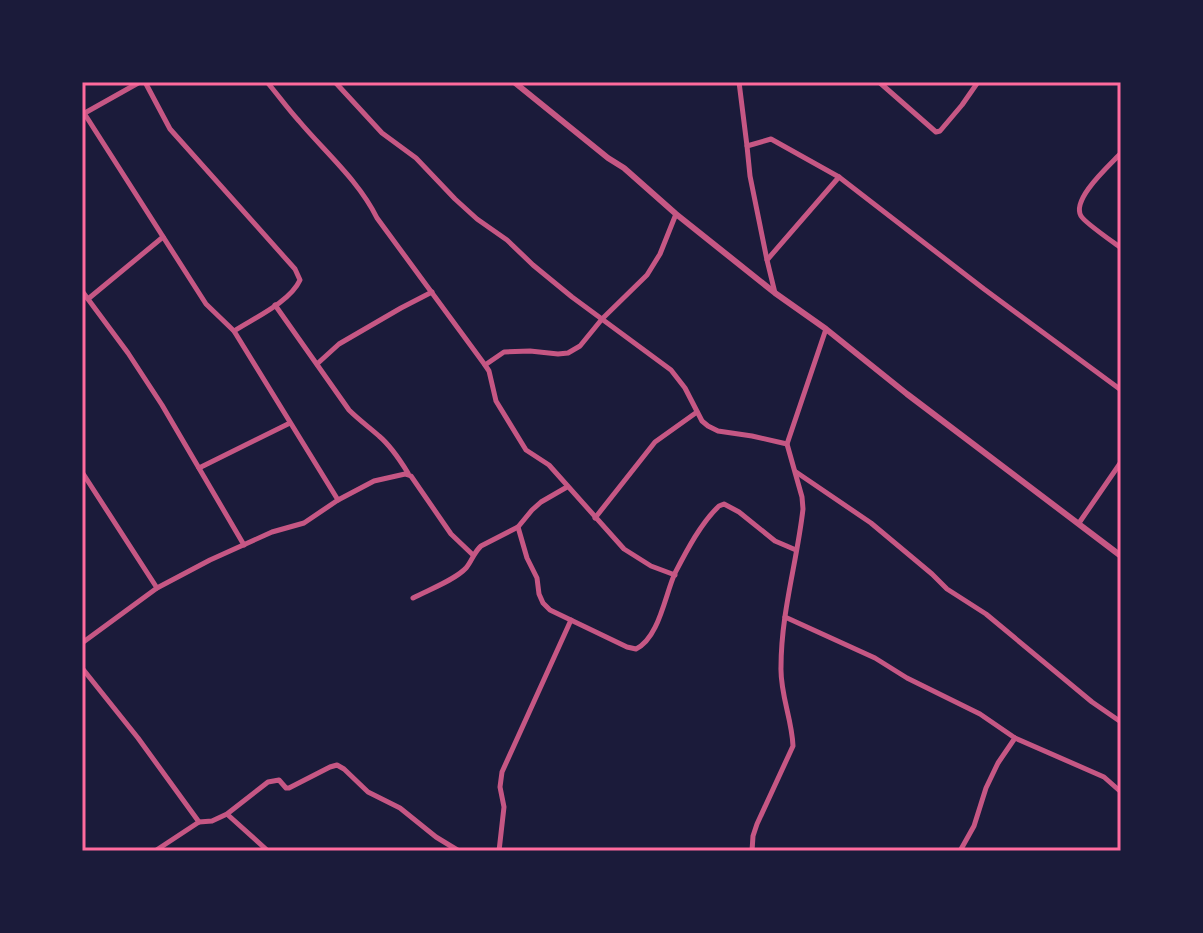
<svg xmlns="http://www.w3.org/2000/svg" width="1203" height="933" viewBox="0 0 1203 933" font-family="'Libre Baskerville',serif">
  <rect width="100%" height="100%" fill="#1b1b3a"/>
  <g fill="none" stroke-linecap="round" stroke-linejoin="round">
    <!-- minor -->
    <g stroke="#c65784" stroke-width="5">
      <path d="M145,82L170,129L295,269L300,280C290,302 254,318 234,331"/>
      <path d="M267,82C278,95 288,109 299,121C325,152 359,181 377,218L485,365"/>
      <path d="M335,82L382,133L416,158L455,199L477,219L507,240L533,265L572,297L671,370L685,388L702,421L708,426L718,431L752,436L787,444"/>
      <path d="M739,82L747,146"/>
      <path d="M879,82L936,132L940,131L962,105L978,82"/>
      <path d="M84,113L206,304L234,331L338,500"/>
      <path d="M83,114L140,82"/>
      <path d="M1121,153C1110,165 1071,199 1081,216C1084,222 1113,242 1121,248"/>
      <path d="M767,260L750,176L747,146L771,139L839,177L984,289L1121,390"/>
      <path d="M82,291L128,353L162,405L244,545"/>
      <path d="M775,293L767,260L839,177"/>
      <path d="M88,299L163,237"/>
      <path d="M275,305L349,410C359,420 369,427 379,436C391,446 400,460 408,473"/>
      <path d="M317,364L339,344L401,308L432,292"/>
      <path d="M199,468L290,423"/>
      <path d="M82,472L157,588"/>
      <path d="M796,472L871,523L932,574L947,589L986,614L1092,702L1121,722"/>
      <path d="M595,518L655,442L697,412"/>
      <path d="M1079,523L1121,462"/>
      <path d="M518,527L527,558L537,578L539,594L543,603L550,610L627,647L636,649C659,638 665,595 675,573C687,550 701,523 719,506L724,504L739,512L775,541L796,550"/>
      <path d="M675,575L651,566L624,549L549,465L526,450L496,401L489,371L485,365L504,352L530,351L558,354L568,353L580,346L602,319L647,275L660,254L676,214"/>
      <path d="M413,598C428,590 455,580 466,568C472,561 474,552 481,546L518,527L532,510L541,502L567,487"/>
      <path d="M785,617L875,658L907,678L980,714L1015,738L1104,777L1121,792"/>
      <path d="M82,643L157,588L210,560L272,532L304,523L338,500L374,481L405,474L411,476L451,534L473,555"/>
      <path d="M82,668L138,738L199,822"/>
      <path d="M228,815L268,851"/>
      <path d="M155,851L199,822L212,821L227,814L268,782L279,780L286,788H289L330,767L337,765L344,769L368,792L400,808L436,837L459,851"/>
      <path d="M499,851L504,807L500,787L502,772L571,620"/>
      <path d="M752,851L753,836L757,824L793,746C792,719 780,694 781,667C781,613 797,562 803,509L802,497L787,444L826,329"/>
      <path d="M960,851L974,826L986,788L998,763L1015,738"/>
    </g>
    <!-- tertiary -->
    <path stroke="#c65784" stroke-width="6" d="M514,82L608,158L624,168L676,214L775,293L826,329L907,394L1121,556"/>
  </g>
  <!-- border -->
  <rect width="1203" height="933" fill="none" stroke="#1b1b3a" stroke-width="168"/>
  <rect x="84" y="84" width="1035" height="765" fill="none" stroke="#ff6b9d" stroke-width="3"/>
</svg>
